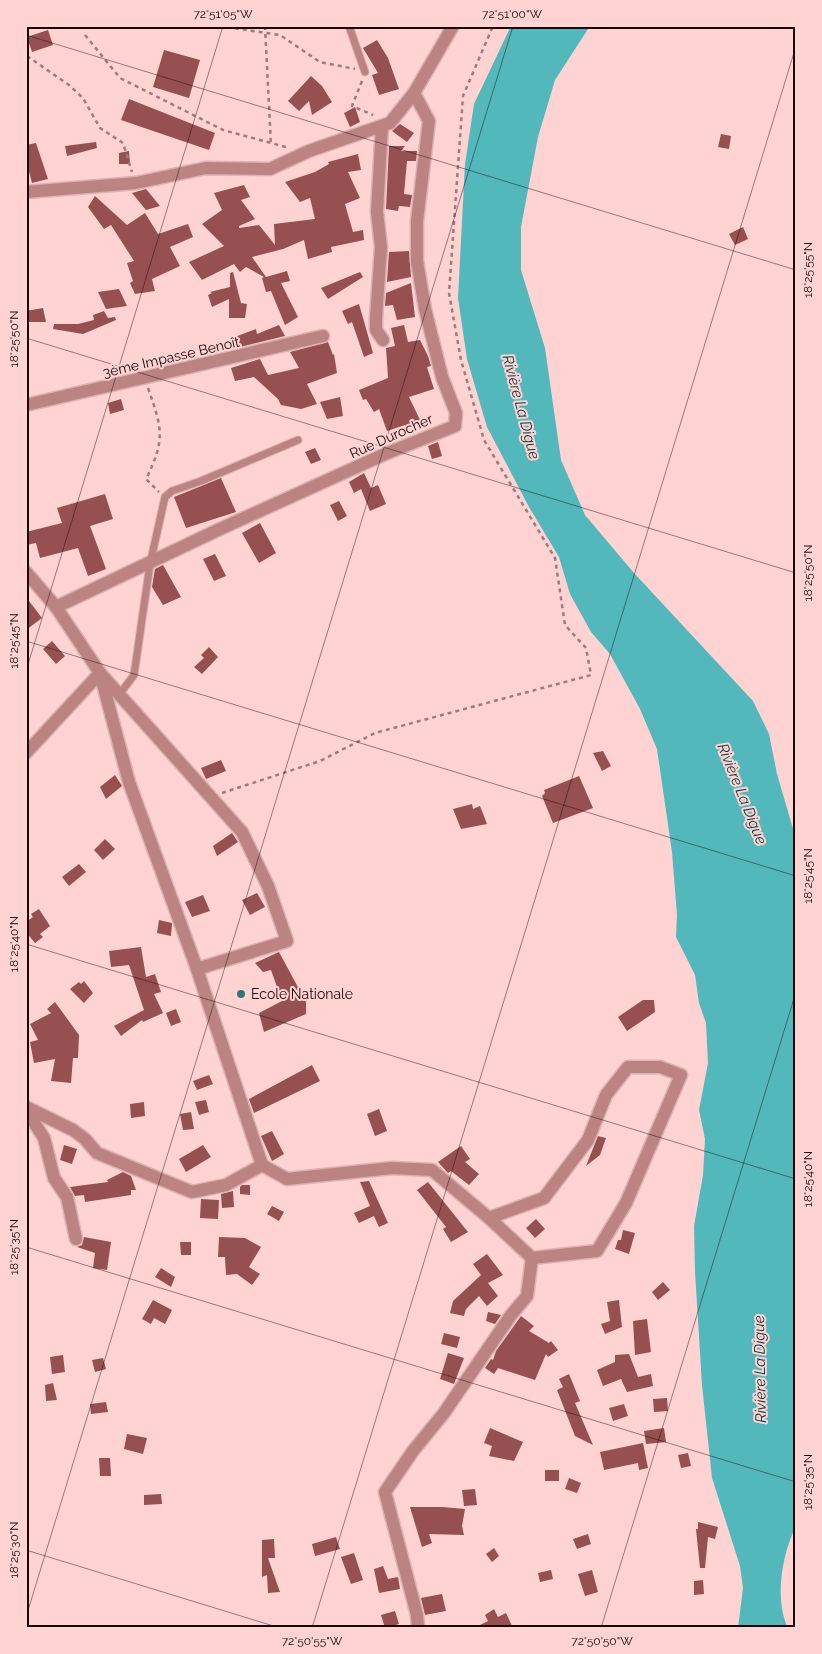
<svg xmlns="http://www.w3.org/2000/svg" width="822" height="1654" viewBox="0 0 822 1654" font-family="Raleway,sans-serif">
  <rect width="100%" height="100%" fill="#ffd3d2"/>
  <!-- water -->
  <path fill="#52b8bc" d="M511,26H590L555,80L538,137L521,227V270L545,348L561,460L585,515L634,573L753,701L769,734L777,774L796,839V1526C782,1554 774,1599 788,1628H738L743,1588L740,1566L712,1478L702,1385L695,1272L694,1226L703,1175L705,1139L699,1110L708,1063L706,1023L699,1003L695,975L676,937L677,915L672,852L657,749L640,709L610,654L591,632L570,594L559,557L529,507L487,427L467,359L458,298L465,164L474,104Z"/>
  <!-- building -->
  <g fill="#965051">
    <path d="M48,30L53,45L32,52L27,37Z"/>
    <path d="M377,40L388,58L399,89L379,95L372,75L378,73L363,48Z"/>
    <path d="M164,50L200,60L189,98L153,87Z"/>
    <path d="M311,76L322,86L332,102L312,115L309,101L299,111L288,101Z"/>
    <path d="M129,99L215,133L209,150L121,120Z"/>
    <path d="M355,107L360,122L350,127L344,113Z"/>
    <path d="M400,124L414,133L407,142L392,131Z"/>
    <path d="M721,134L731,136L729,149L718,147Z"/>
    <path d="M96,142L97,148L67,156L65,146Z"/>
    <path d="M36,143L48,179L32,183L26,160V145Z"/>
    <path d="M389,146H405L401,151H417L416,161H407L404,194L412,195L410,207L399,206L398,211L386,209Z"/>
    <path d="M129,151L130,164H119V153Z"/>
    <path d="M358,154L361,170L348,172L360,198L345,204L353,232L363,230L364,240L331,247L332,252L308,259L304,240L283,249L252,257L266,277L287,271L290,281L281,283L298,317L285,325L271,291L266,292L262,278L264,277L246,267L240,272L234,264L202,280L189,262L224,246L202,224L222,210L214,193L244,185L250,197L241,200L255,219L239,226V228L259,225L275,245L274,224L315,219L310,198L300,202L285,182L315,172L329,164L328,162Z"/>
    <path d="M146,189L160,206L146,210L132,193Z"/>
    <path d="M95,196L127,225L145,213L158,234L188,224L193,237L170,247L180,266L152,279L155,291L135,294L130,283L133,281L127,263L134,261L111,225L104,229L88,207Z"/>
    <path d="M743,227L748,239L735,245L729,234Z"/>
    <path d="M409,251L411,277L387,282L389,252Z"/>
    <path d="M233,272L241,303L247,304L245,318H229V299L212,307L208,295L212,293L210,292L230,287V273Z"/>
    <path d="M360,272L363,277L328,299L321,288Z"/>
    <path d="M411,283L415,317L397,320L393,305L385,306L386,293Z"/>
    <path d="M119,289L127,306L106,309L98,292Z"/>
    <path d="M359,304L373,353L364,357L352,322L348,324L342,311Z"/>
    <path d="M43,308L46,322H26V311Z"/>
    <path d="M104,311L108,318L115,317L116,320L83,334L53,329L54,324H78L94,320L93,315Z"/>
    <path d="M279,325L285,336L236,348L232,338L256,329L257,334Z"/>
    <path d="M404,325L408,342L420,340L428,356L431,366L427,367L434,389L409,397L420,420L405,428V425L387,431L379,409L374,412L366,399L363,400L359,390L388,378L386,348L395,346L391,328Z"/>
    <path d="M328,342L333,355L334,354L337,373L307,384L317,404L301,409L281,405L278,399L254,377L235,381L231,368L260,359L268,375L299,368L290,352Z"/>
    <path d="M340,397L343,416L327,419L320,402Z"/>
    <path d="M121,399L124,410L110,414L108,403Z"/>
    <path d="M438,442L442,456L432,459L428,446Z"/>
    <path d="M315,448L321,460L311,464L305,452Z"/>
    <path d="M364,473L371,488L378,485L386,504L370,511L361,489L354,493L349,482Z"/>
    <path d="M221,478L236,512L186,528L174,497Z"/>
    <path d="M105,494L113,519L90,526L106,569L88,576L78,548L40,558L36,543L26,545V532L62,523L57,508Z"/>
    <path d="M339,501L347,516L338,521L330,505Z"/>
    <path d="M260,523L276,553L259,563L242,533Z"/>
    <path d="M215,554L226,576L214,581L203,559Z"/>
    <path d="M163,565L181,597L163,605L152,587L155,569Z"/>
    <path d="M26,597L42,618L26,630Z"/>
    <path d="M52,641L65,656L56,664L43,649Z"/>
    <path d="M209,647L218,657L202,674L194,667L204,658L201,655Z"/>
    <path d="M603,751L611,766L602,771L593,753Z"/>
    <path d="M221,760L226,771L206,779L201,768Z"/>
    <path d="M115,775L122,786L106,799L100,787Z"/>
    <path d="M579,776L593,808L553,823L542,796L545,793L544,790Z"/>
    <path d="M472,804L473,809L480,806L487,824L461,829L453,809Z"/>
    <path d="M232,833L238,842L217,856L213,846Z"/>
    <path d="M105,839L115,849L103,860L94,850Z"/>
    <path d="M79,864L86,872L69,886L62,877Z"/>
    <path d="M257,893L265,907L250,915L242,900Z"/>
    <path d="M203,895L210,911L192,917L185,902Z"/>
    <path d="M39,909L50,926L40,934L43,937L35,943L26,932V922L33,917L31,914Z"/>
    <path d="M159,920L172,923L171,936L157,933Z"/>
    <path d="M141,947L146,977L155,974L161,992L154,994L163,1013L143,1022L142,1020L121,1036L114,1026L144,1010L129,965L111,967L109,951Z"/>
    <path d="M279,952L306,1002V1014L264,1032L259,1013L282,1001L271,970L263,972L255,963Z"/>
    <path d="M84,981L93,993L84,1003L70,989L79,982L81,984Z"/>
    <path d="M643,1000H654L655,1012L627,1031L618,1017Z"/>
    <path d="M55,1002L79,1035L78,1058H73L71,1083L51,1081L55,1059L34,1063L30,1042L38,1040L30,1024L51,1013L47,1009Z"/>
    <path d="M176,1009L181,1022L171,1026L166,1013Z"/>
    <path d="M312,1065L320,1081L254,1113L249,1099Z"/>
    <path d="M209,1075L213,1084L197,1090L193,1081Z"/>
    <path d="M206,1100L209,1112L199,1115L195,1102Z"/>
    <path d="M144,1102L145,1116L131,1118L130,1104Z"/>
    <path d="M379,1109L387,1131L375,1136L367,1114Z"/>
    <path d="M191,1112L194,1129L183,1130L180,1114Z"/>
    <path d="M272,1131L284,1154L272,1161L261,1136Z"/>
    <path d="M598,1136L606,1138L600,1155L586,1166Z"/>
    <path d="M64,1145L77,1149L72,1164L60,1160Z"/>
    <path d="M203,1145L211,1157L186,1172L179,1159Z"/>
    <path d="M461,1146L470,1159L465,1162L479,1174L469,1185L451,1171L448,1173L438,1162Z"/>
    <path d="M123,1172L131,1176L136,1190H131V1195L85,1202L84,1195L75,1196L70,1187L108,1182L107,1180Z"/>
    <path d="M369,1181L388,1223L379,1227L374,1216L359,1223L354,1213L370,1206L360,1182Z"/>
    <path d="M428,1182L468,1232L451,1242L443,1229L446,1227L417,1190Z"/>
    <path d="M242,1185H250V1195L240,1194V1187Z"/>
    <path d="M233,1191L234,1207L222,1208L221,1194Z"/>
    <path d="M201,1199L219,1200L218,1219L200,1218Z"/>
    <path d="M272,1206L284,1212L279,1221L267,1214Z"/>
    <path d="M536,1219L545,1229L535,1238L526,1228Z"/>
    <path d="M623,1230L635,1233L629,1254L615,1249L618,1240H621Z"/>
    <path d="M84,1237L111,1242L107,1270L93,1268L95,1253L77,1247L82,1245Z"/>
    <path d="M219,1237L245,1238L261,1247L249,1267L260,1274L252,1285L237,1274L226,1275L225,1257H218Z"/>
    <path d="M180,1242H191V1255H181Z"/>
    <path d="M487,1254L503,1275L488,1283L498,1296L487,1306L479,1296L466,1309L464,1316L450,1313L453,1301L481,1275L473,1264Z"/>
    <path d="M161,1268L175,1277L171,1287L155,1277Z"/>
    <path d="M663,1282L670,1290L658,1300L652,1292Z"/>
    <path d="M153,1300L172,1310L165,1324L154,1318L151,1324L142,1319Z"/>
    <path d="M619,1300L622,1327L605,1334L601,1324L610,1321L607,1302Z"/>
    <path d="M488,1312L501,1315L495,1324L486,1321Z"/>
    <path d="M521,1316L534,1326L529,1331L549,1343L551,1341L558,1350L548,1357L546,1354L535,1380L498,1368L494,1374L485,1368L491,1359L493,1360L496,1351Z"/>
    <path d="M647,1319L651,1352L635,1355L633,1321Z"/>
    <path d="M444,1333L460,1337L457,1348L441,1344Z"/>
    <path d="M448,1353L464,1358L454,1384L440,1379Z"/>
    <path d="M629,1354L638,1377L651,1374L653,1386L627,1392L621,1379L603,1386L597,1370L615,1362V1355Z"/>
    <path d="M63,1355L65,1372L52,1374L50,1357Z"/>
    <path d="M103,1358L106,1369L95,1372L92,1360Z"/>
    <path d="M569,1374L580,1401L575,1403L593,1445L575,1436L557,1390L563,1387L559,1379Z"/>
    <path d="M53,1383L57,1400L46,1401L45,1385Z"/>
    <path d="M667,1398L668,1411L654,1412L653,1399Z"/>
    <path d="M106,1402L108,1412L91,1414L90,1404Z"/>
    <path d="M624,1404L628,1416L613,1421L609,1408Z"/>
    <path d="M490,1428L523,1442L514,1461L489,1456L492,1446L484,1443Z"/>
    <path d="M664,1428L666,1442L646,1444L644,1431Z"/>
    <path d="M127,1434L147,1438L143,1454L124,1449Z"/>
    <path d="M643,1443L648,1468L639,1470L638,1463L604,1470L600,1452Z"/>
    <path d="M688,1453L691,1466L681,1468L678,1455Z"/>
    <path d="M99,1458H110L111,1476H100Z"/>
    <rect x="545" y="1470" width="14" height="11"/>
    <path d="M569,1478L581,1483L577,1493L565,1489Z"/>
    <path d="M475,1489L477,1505L464,1506L462,1490Z"/>
    <path d="M161,1494L162,1504L144,1505V1495Z"/>
    <path d="M410,1507H442L465,1509L462,1526L464,1535L429,1534L432,1543L422,1547Z"/>
    <path d="M698,1522L718,1527L715,1539L708,1537L705,1568H700L696,1529H698Z"/>
    <path d="M588,1534L591,1544L577,1549L573,1539Z"/>
    <path d="M336,1537L340,1549L315,1556L312,1544Z"/>
    <path d="M274,1539L275,1558H268L280,1592L268,1593L267,1575L262,1577V1540Z"/>
    <path d="M494,1548L499,1556L492,1562L486,1554Z"/>
    <path d="M354,1553L363,1580L351,1584L341,1557Z"/>
    <path d="M383,1566L388,1579L398,1577L400,1589L379,1593L374,1569Z"/>
    <path d="M551,1570L553,1579L540,1582L538,1573Z"/>
    <path d="M592,1570L598,1592L585,1596L578,1574Z"/>
    <path d="M703,1580L704,1594L694,1595V1581Z"/>
    <path d="M442,1594L446,1611L425,1615L421,1598Z"/>
    <path d="M494,1609L498,1617L506,1613L513,1628H474L488,1621L485,1615Z"/>
    <path d="M395,1611L399,1624L385,1628L381,1615Z"/>
  </g>
  <g fill="none" stroke-linecap="round" stroke-linejoin="round">
    <!-- service casing -->
    <g stroke="#dab3b2" stroke-width="9">
      <g id="service">
        <path d="M349,26L365,72"/>
        <path d="M119,695L134,675L150,564L165,497L172,491L201,481L298,440"/>
      </g>
    </g>
    <!-- minor casing -->
    <g stroke="#dab3b2" stroke-width="15">
      <g id="minor">
        <path d="M382,126L377,212L381,247L376,318V330L383,340"/>
        <path d="M26,192L136,183L206,168L270,169L309,151L390,123L414,93L453,26"/>
        <path d="M26,405L323,336"/>
        <path d="M26,572L56,607L100,673L242,832L268,886L287,941L197,969"/>
        <path d="M56,607L220,529L385,454L455,426L456,413L442,377L425,309L417,261V221L429,121L414,93"/>
        <path d="M100,673L129,782L197,969L262,1165L287,1179L392,1168L432,1170L489,1218L544,1198L588,1140L606,1095L628,1067H660L681,1075L626,1203L597,1251L532,1258L489,1218"/>
        <path d="M26,753L100,673"/>
        <path d="M26,1107L73,1130L85,1139L97,1153L192,1192L226,1185L262,1165"/>
        <path d="M26,1110L44,1138L54,1178L67,1197L76,1239"/>
        <path d="M418,1628L417,1615L385,1492L413,1451L444,1413L511,1315L527,1296L532,1258"/>
      </g>
    </g>
    <!-- path -->
    <g stroke="#9d7c7c" stroke-width="2.5" stroke-dasharray="4 4" stroke-linecap="butt">
      <path d="M219,26L280,35L320,62L355,69"/>
      <path d="M265,26L271,145"/>
      <path d="M85,35L120,78L223,130L286,147"/>
      <path d="M27,56L69,85L83,98L100,128L123,143L132,172"/>
      <path d="M362,81L352,106L373,115"/>
      <path d="M148,388C162,428 166,439 146,479L159,492"/>
      <path d="M222,793L320,761L375,733L591,675L586,648L565,625L555,558L484,440L461,360L449,293L463,96L493,26"/>
    </g>
    <!-- service -->
    <use href="#service" stroke="#bb8382" stroke-width="7"/>
    <!-- minor -->
    <use href="#minor" stroke="#bb8382" stroke-width="12"/>
  </g>
  <!-- ticks -->
  <path fill="none" stroke="#1a0909" stroke-width="1" stroke-opacity="0.45" d="M26,35L796,270M26,338L796,573M26,641L796,876M26,671L223,26M26,944L796,1179M26,1247L796,1482M26,1550L280,1628M26,1617L513,26M312,1628L796,46M601,1628L796,992"/>
  <!-- markers -->
  <circle fill="#2d777b" stroke="#ffd3d2" stroke-width="2" cx="241" cy="994" r="5"/>
  <g text-anchor="middle" stroke-width="4" stroke-linejoin="round" paint-order="stroke">
    <!-- street labels -->
    <g font-size="14" fill="#1a0909" stroke="#ffd3d2">
      <text transform="translate(171 357) rotate(-13)" y="5">3ème Impasse Benoît</text>
      <text transform="translate(391 436) rotate(-24)" y="5">Rue Durocher</text>
    </g>
    <!-- poi labels -->
    <g font-size="14" fill="#1a0909" stroke="#ffd3d2" text-anchor="start">
      <text x="251" y="999">Ecole Nationale</text>
    </g>
    <!-- water labels -->
    <g font-size="15" font-style="italic" fill="#043639" stroke="#ffd3d2">
      <text transform="translate(521 407) rotate(75)" y="5">Rivière La Digue</text>
      <text transform="translate(742 794) rotate(68)" y="5">Rivière La Digue</text>
      <text transform="translate(760 1369) rotate(-91)" y="5">Rivière La Digue</text>
    </g>
  </g>
  <!-- border -->
  <rect width="822" height="1654" fill="none" stroke="#ffd3d2" stroke-width="55"/>
  <rect x="28" y="28" width="766" height="1598" fill="none" stroke="#1a0909" stroke-width="2"/>
  <g font-size="12" text-anchor="middle" fill="#1a0909">
    <text x="223" y="18">72°51'05"W</text>
    <text x="512" y="18">72°51'00"W</text>
    <text transform="translate(808 270) rotate(-90)" y="4">18°25'55"N</text>
    <text transform="translate(14 339) rotate(-90)" y="4">18°25'50"N</text>
    <text transform="translate(808 573) rotate(-90)" y="4">18°25'50"N</text>
    <text transform="translate(14 641) rotate(-90)" y="4">18°25'45"N</text>
    <text transform="translate(808 876) rotate(-90)" y="4">18°25'45"N</text>
    <text transform="translate(14 944) rotate(-90)" y="4">18°25'40"N</text>
    <text transform="translate(808 1179) rotate(-90)" y="4">18°25'40"N</text>
    <text transform="translate(14 1247) rotate(-90)" y="4">18°25'35"N</text>
    <text transform="translate(808 1482) rotate(-90)" y="4">18°25'35"N</text>
    <text transform="translate(14 1550) rotate(-90)" y="4">18°25'30"N</text>
    <text x="312" y="1645">72°50'55"W</text>
    <text x="602" y="1645">72°50'50"W</text>
  </g>
</svg>
